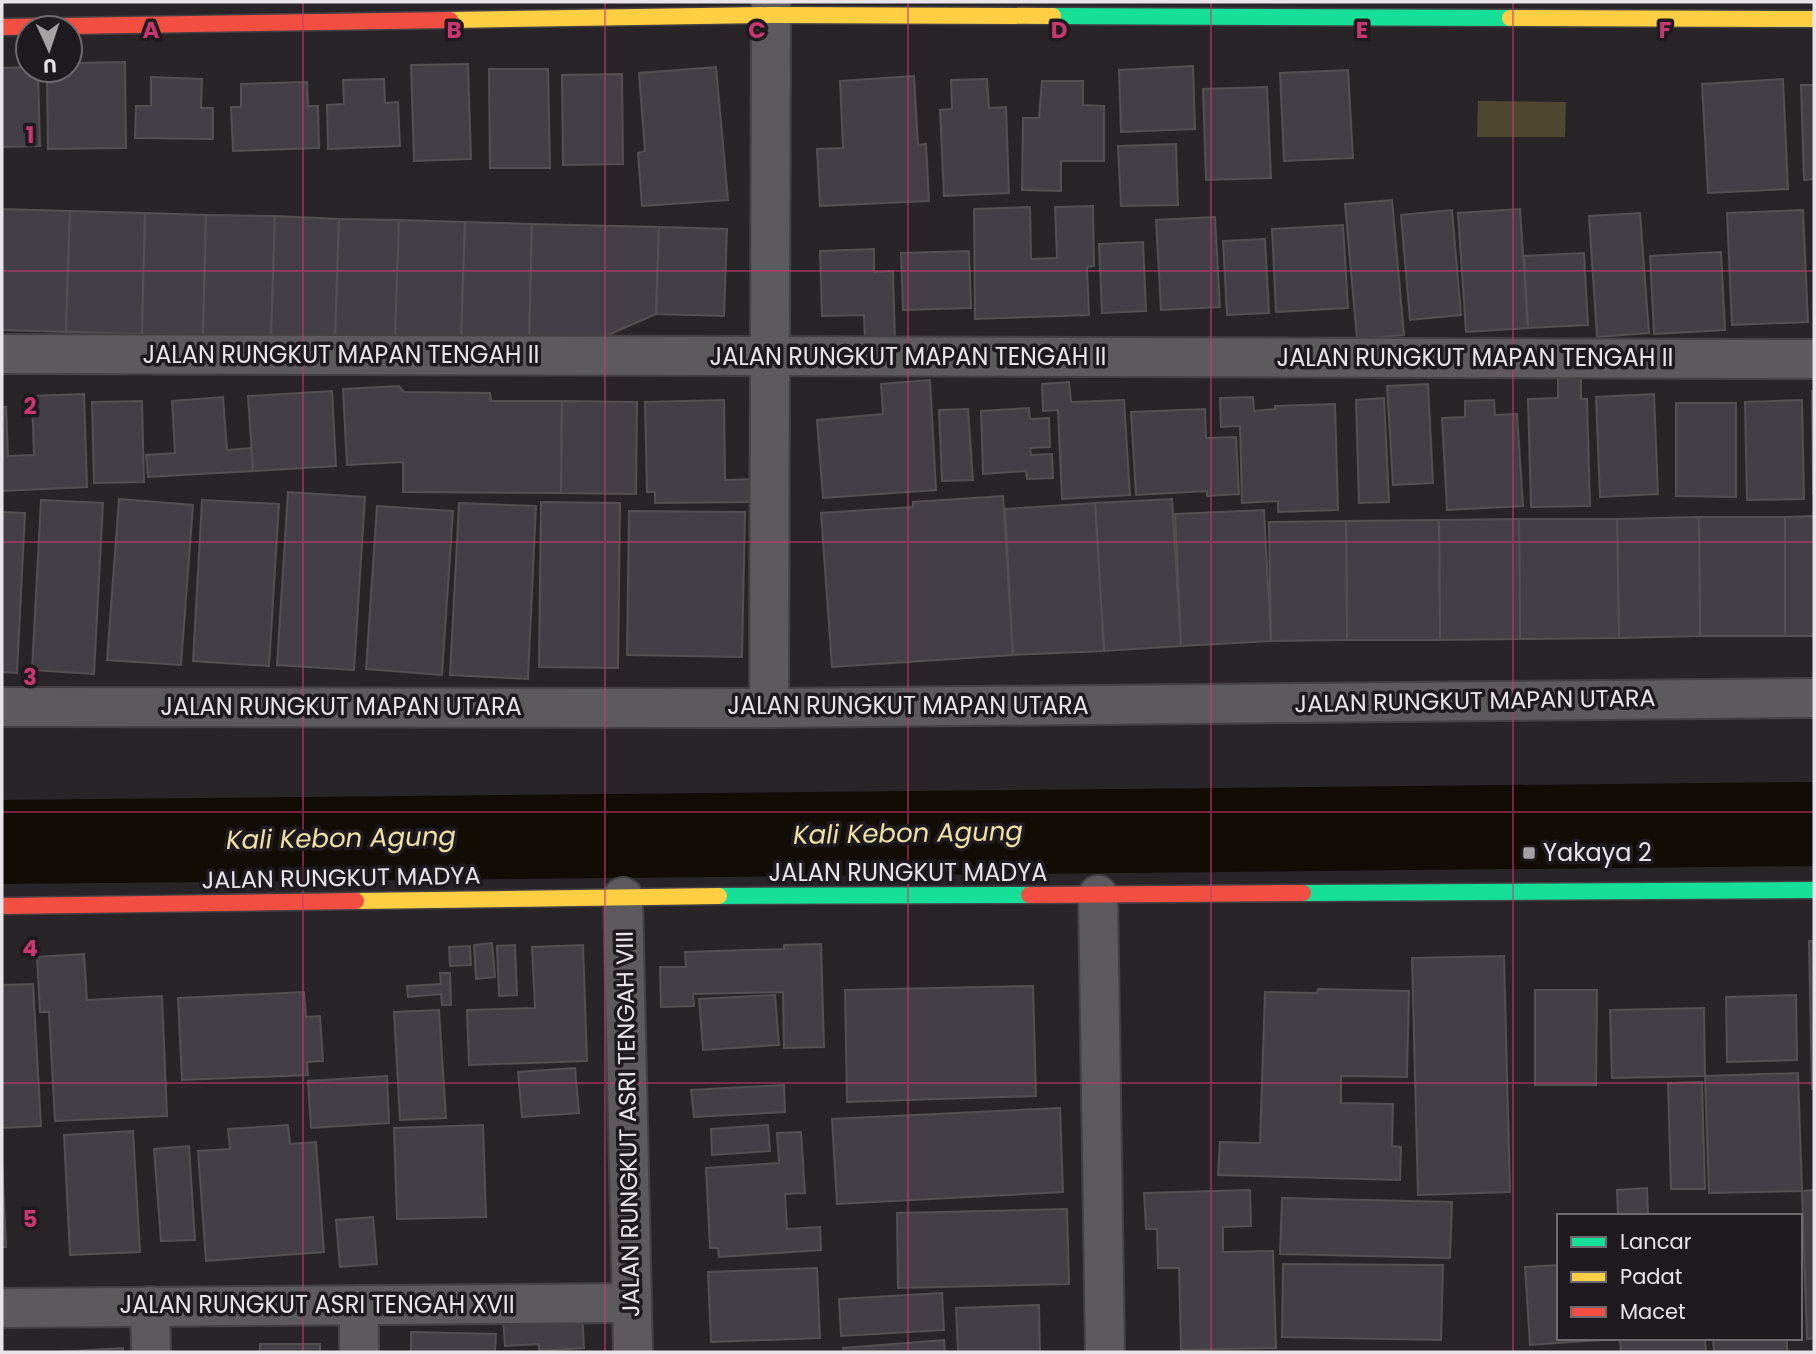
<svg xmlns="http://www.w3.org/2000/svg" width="1816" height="1354" viewBox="0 0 1816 1354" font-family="Poppins,sans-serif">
  <rect width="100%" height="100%" fill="#282428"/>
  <!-- green -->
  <path fill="#4e4831" d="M1478,101L1566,102L1565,137H1477Z"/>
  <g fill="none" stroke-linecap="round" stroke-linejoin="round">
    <!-- river -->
    <path stroke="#110c04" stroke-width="84" d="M2,842L1814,824"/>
  </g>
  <!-- building -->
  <g fill="#443f46" stroke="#535053" stroke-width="2">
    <path d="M125,62L126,148L48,149L47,70H70V63Z"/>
    <path d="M468,64L471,159L414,161L411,65Z"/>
    <path d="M1193,66L1195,129L1121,132L1119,70Z"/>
    <path d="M28,67V70H38L40,146L2,147V68Z"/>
    <path d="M716,67L728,200L642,206L638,153L645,151L639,73Z"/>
    <path d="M489,69H548L550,168H490Z"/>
    <path d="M1348,70L1353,158L1284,161L1280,73Z"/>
    <path d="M622,74L623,164L563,165L562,75Z"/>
    <path d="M914,76L918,145L926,144L929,201L820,206L817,149L843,148L840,81Z"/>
    <path d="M151,77L202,79L201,108H213V139L135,138L136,106H151Z"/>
    <path d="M384,79L385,103L398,102L400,146L328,149L327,105L344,104L343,80Z"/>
    <path d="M987,79L989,108L1006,107L1009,193L944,196L940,110L952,109L951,80Z"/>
    <path d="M1783,79L1788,189L1708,193L1702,84Z"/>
    <path d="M1042,81H1083V105L1104,106V161H1061V191L1022,190L1023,118H1039Z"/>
    <path d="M307,82L308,106H318L319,148L233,151L231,107H241V84Z"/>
    <path d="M1801,85H1814V179L1804,180Z"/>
    <path d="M1267,87L1271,178L1206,180L1203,89Z"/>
    <path d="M1176,144L1178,205L1121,206L1118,146Z"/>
    <path d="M1392,200L1404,335L1357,339L1345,204Z"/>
    <path d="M1093,206L1094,266L1087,267L1089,315L975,319L974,209L1030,207L1031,259L1057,258L1055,207Z"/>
    <path d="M2,209L70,211L66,332L2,330Z"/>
    <path d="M1520,209L1528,328L1466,332L1458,213Z"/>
    <path d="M1452,210L1461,315L1410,320L1401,215Z"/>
    <path d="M1803,210L1808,322L1732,325L1727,213Z"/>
    <path d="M70,211L145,213L142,334L66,332Z"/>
    <path d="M145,213L206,215L203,336L142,334Z"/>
    <path d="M1640,213L1649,333L1597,337L1589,216Z"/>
    <path d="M206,215L275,216L271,337L203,336Z"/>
    <path d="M275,216L339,219L335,339L271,337Z"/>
    <path d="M1215,217L1220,307L1161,310L1156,220Z"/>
    <path d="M339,219L399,220L395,341L335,339Z"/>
    <path d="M399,220L465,222L461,343L395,341Z"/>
    <path d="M465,222L532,224L529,345L461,343Z"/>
    <path d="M532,224L659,227L656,314L581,347L529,345Z"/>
    <path d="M1343,225L1348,308L1276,312L1272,229Z"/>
    <path d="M659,227L727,229L724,316L656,314Z"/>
    <path d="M1265,239L1269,313L1227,315L1223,241Z"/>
    <path d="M1143,242L1146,311L1102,313L1099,244Z"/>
    <path d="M874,249V272L893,271L895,341L865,342L864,315L822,316L820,251Z"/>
    <path d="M969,251L971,308L903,310L901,253Z"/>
    <path d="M1721,252L1725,330L1654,334L1650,256Z"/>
    <path d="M1584,253L1588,325L1528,328L1524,256Z"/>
    <path d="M1558,378H1581V399H1587L1590,506L1531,507L1528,399L1558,398Z"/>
    <path d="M930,380L936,490L823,498L817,420L883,414L881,384Z"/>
    <path d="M1069,382L1071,402L1124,400L1130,495L1062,499L1058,410L1043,411L1042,384Z"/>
    <path d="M1428,384L1433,483L1393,485L1387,386Z"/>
    <path d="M399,386L404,392L490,393L491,401H562L561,493L403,492V462L347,465L343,389Z"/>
    <path d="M332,391L336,466L253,471L248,396Z"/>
    <path d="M1812,391H1814V493H1813Z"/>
    <path d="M84,394L87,487L2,491V407H6L8,456L34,455L32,396Z"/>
    <path d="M1654,394L1658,494L1600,497L1596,397Z"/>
    <path d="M223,397L227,450L251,448L253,471L148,477L146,455L175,453L172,401Z"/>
    <path d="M1253,397L1254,411L1275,409V406L1335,404L1338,510L1278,512V501L1242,503L1240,426L1221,427L1220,398Z"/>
    <path d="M1384,398L1389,502L1359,503L1356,400Z"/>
    <path d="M724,400L725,480L756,479V502L655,503V492H647L645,402Z"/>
    <path d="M1494,400L1495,415L1517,414L1523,506L1447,510L1442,418L1465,417V401Z"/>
    <path d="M1802,400L1804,499L1747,500L1745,402Z"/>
    <path d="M142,401L144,482L94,483L92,402Z"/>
    <path d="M562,401L637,402L636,494L561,493Z"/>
    <path d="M1676,403H1736V497L1676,496Z"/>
    <path d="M1029,408L1030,419L1049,418L1050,447L1030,448L1031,455L1052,454L1053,478L1027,479L1026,471L983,474L981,411Z"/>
    <path d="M968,409L973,480L942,481L939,410Z"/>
    <path d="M1205,409L1206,438L1236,437L1239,494L1207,496V491L1136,495L1131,412Z"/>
    <path d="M288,492L365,497L354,670L277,665Z"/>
    <path d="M1003,496L1013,655L832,667L821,513L913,507V502Z"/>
    <path d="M119,499L193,505L181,665L107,660Z"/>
    <path d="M1172,499L1181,646L1104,651L1095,503Z"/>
    <path d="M41,500L103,503L94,674L32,670Z"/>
    <path d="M202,500L279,504L269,666L193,661Z"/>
    <path d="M541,502L620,503L618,668L539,667Z"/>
    <path d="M459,503L536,506L528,679L450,675Z"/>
    <path d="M1095,503L1104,651L1013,655L1005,509Z"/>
    <path d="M377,506L453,511L442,675L366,669Z"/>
    <path d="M1264,510L1271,641L1181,646L1175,514Z"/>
    <path d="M629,511L745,512L742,657L627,655Z"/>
    <path d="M2,512L25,513L17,673L2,672Z"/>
    <path d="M1814,516V636H1785V517Z"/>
    <path d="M1699,517H1785V636H1700Z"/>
    <path d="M1699,517L1700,636L1619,638L1617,519Z"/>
    <path d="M1519,519H1617L1619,638L1520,639Z"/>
    <path d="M1519,519L1520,639L1440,640L1439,520Z"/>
    <path d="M1439,520L1440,640H1347L1346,521Z"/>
    <path d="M1346,521L1347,640L1271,641L1269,522Z"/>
    <path d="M1809,941H1814V1089H1812Z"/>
    <path d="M492,943L495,977L476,979L474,945Z"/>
    <path d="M821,944L824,1047L784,1048L783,992L693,994L694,1006L661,1007L660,967H686L685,952L784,949V945Z"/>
    <path d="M515,945L517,995L499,996L497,946Z"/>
    <path d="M583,945L587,1061L469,1065L467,1010L535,1008L532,947Z"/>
    <path d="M470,946L471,965L450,966L449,947Z"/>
    <path d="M84,954L87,1000L162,996L167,1116L55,1121L49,1012H40L37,957Z"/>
    <path d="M1504,956L1510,1192L1418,1195L1412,958Z"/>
    <path d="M440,973H450L451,1005H442L441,994L408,997L407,986L441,984Z"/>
    <path d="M33,984L41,1126L2,1128V985Z"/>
    <path d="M1033,986L1036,1096L847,1102L845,990Z"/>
    <path d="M1318,989L1409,991L1407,1077L1341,1076V1103L1393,1104L1392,1146L1401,1147L1400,1180L1218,1175L1220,1142L1260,1143L1265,992L1317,993Z"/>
    <path d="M1535,990H1597L1596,1085H1535Z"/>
    <path d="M304,992L306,1017L320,1016L323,1061L307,1062L308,1075L182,1080L178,998Z"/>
    <path d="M775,995L779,1045L703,1050L699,999Z"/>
    <path d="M1796,995L1797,1060L1727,1062L1726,997Z"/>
    <path d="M1704,1008L1705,1076L1612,1078L1610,1010Z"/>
    <path d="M439,1010L446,1118L400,1120L394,1012Z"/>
    <path d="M575,1068L579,1113L522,1117L518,1072Z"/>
    <path d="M1798,1073L1802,1191L1709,1193L1705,1076Z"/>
    <path d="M387,1076L389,1123L311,1128L308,1081Z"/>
    <path d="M1702,1082L1705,1189H1671L1668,1083Z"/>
    <path d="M784,1085L785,1112L694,1117L691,1090Z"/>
    <path d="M1060,1108L1063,1192L837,1204L832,1119Z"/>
    <path d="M288,1125L290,1144L316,1142L324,1252L206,1261L198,1151L230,1149L228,1129Z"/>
    <path d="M483,1125L486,1217L397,1219L394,1128Z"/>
    <path d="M768,1125L770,1151L712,1155L711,1129Z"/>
    <path d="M133,1131L140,1252L70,1255L64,1135Z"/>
    <path d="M801,1132L805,1193L785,1194L787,1229L820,1227L821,1250L719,1257L718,1248H710L706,1168L779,1163L777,1133Z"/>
    <path d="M189,1146L195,1240L161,1241L154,1149Z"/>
    <path d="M2,1160L6,1247H2Z"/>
    <path d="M1647,1188L1648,1216H1618L1617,1190Z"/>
    <path d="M1250,1190L1251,1226L1223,1227V1252L1273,1251L1276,1348L1181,1350L1179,1268H1158L1157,1229H1146L1144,1193Z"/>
    <path d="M1814,1190V1338L1807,1339L1802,1191Z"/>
    <path d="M1282,1198L1452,1202L1450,1258L1280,1254Z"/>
    <path d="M1067,1209L1069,1284L898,1288L897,1213Z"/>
    <path d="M373,1217L377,1264L340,1267L336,1220Z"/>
    <path d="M1283,1264L1443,1265L1441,1340L1282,1337Z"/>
    <path d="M1559,1265V1338L1615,1339L1530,1345L1525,1267Z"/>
    <path d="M817,1268L820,1338L711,1342L708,1272Z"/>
    <path d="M942,1293L944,1330L841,1336L839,1299Z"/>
    <path d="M1039,1305L1040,1352H958L956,1308Z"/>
    <path d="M582,1311L584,1348L539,1351V1344L505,1346L503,1319Z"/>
    <path d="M411,1332L496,1334L495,1352H411Z"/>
    <path d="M1620,1338H1705L1706,1352H1621Z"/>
    <path d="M1713,1338H1787V1352H1714Z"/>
    <path d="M944,1340L945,1352H844L843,1348Z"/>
    <rect x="260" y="1344" width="60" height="8"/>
    <path d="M123,1348V1352H58Z"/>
  </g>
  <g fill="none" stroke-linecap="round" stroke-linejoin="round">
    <!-- street casing -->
    <g stroke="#444144" stroke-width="42">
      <g id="street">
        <path d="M2,354L1814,359"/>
        <path d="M2,707L769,708L1814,698"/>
        <path d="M769,708L771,2"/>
        <path d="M1098,895L1105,1352"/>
        <path d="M623,897L633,1352"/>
        <path d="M359,1305V1352"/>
        <path d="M150,1306L151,1352"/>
        <path d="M2,1308L632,1303"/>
      </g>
    </g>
    <!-- fast casing -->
    <g stroke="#444144" stroke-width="19">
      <g id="fast">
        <path d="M1053,16L1510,18"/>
        <path d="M1303,893L1814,890"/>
        <path d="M719,896L1029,895"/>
      </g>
    </g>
    <!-- slow casing -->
    <g stroke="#444144" stroke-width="19">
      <g id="slow">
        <path d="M1510,18L1814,19"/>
        <path d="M450,20L771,15L1053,16"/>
        <path d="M356,901L719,896"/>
      </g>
    </g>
    <!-- jam casing -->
    <g stroke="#444144" stroke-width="19">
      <g id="jam">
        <path d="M2,27L450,20"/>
        <path d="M1029,895L1303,893"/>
        <path d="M2,906L356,901"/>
      </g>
    </g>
    <!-- street -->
    <use href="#street" stroke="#5c5a5c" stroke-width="38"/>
    <!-- fast -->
    <use href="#fast" stroke="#16e098" stroke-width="16"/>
    <!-- slow -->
    <use href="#slow" stroke="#ffcf43" stroke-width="16"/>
    <!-- jam -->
    <use href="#jam" stroke="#f24e42" stroke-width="16"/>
  </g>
  <!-- grid -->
  <path fill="none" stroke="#c83770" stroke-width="2" stroke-opacity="0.55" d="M303,2V1352M605,2V1352M908,2V1352M1211,2V1352M1513,2V1352M2,271H1814M2,542H1814M2,812H1814M2,1083H1814"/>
  <!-- markers -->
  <rect fill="#a5a1a5" stroke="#1f1920" stroke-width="2.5" x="1522" y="846" width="14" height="14" rx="3.5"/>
  <g text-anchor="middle" stroke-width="7" stroke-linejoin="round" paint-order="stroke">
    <!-- street labels -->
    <g font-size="24" fill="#e8e4e9" stroke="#1f1920">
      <text x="341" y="363">JALAN RUNGKUT MAPAN TENGAH II</text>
      <text x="908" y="365">JALAN RUNGKUT MAPAN TENGAH II</text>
      <text x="1475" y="366">JALAN RUNGKUT MAPAN TENGAH II</text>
      <text transform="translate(1475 701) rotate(-1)" y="8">JALAN RUNGKUT MAPAN UTARA</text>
      <text x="908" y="714">JALAN RUNGKUT MAPAN UTARA</text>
      <text x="341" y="715">JALAN RUNGKUT MAPAN UTARA</text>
      <text x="908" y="881">JALAN RUNGKUT MADYA</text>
      <text transform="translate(341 878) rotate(-1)" y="8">JALAN RUNGKUT MADYA</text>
      <text transform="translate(628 1124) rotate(-91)" y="8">JALAN RUNGKUT ASRI TENGAH VIII</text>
      <text x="317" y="1313">JALAN RUNGKUT ASRI TENGAH XVII</text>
    </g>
    <!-- poi labels -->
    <g font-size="24" fill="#e8e4e9" stroke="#1f1920" text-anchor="start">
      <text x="1543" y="861">Yakaya 2</text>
    </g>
    <!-- water labels -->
    <g font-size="26" font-style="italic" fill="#eee1a3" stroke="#1f1920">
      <text transform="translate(908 833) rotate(-1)" y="9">Kali Kebon Agung</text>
      <text transform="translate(341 838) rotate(-1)" y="9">Kali Kebon Agung</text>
    </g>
  </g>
  <g font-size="23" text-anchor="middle" font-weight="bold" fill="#c83770" stroke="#1f1920" stroke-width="7" stroke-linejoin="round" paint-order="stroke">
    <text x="151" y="38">A</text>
    <text x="454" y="38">B</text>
    <text x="757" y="38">C</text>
    <text x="1059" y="38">D</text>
    <text x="1362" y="38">E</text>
    <text x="1665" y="38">F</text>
    <text x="30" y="143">1</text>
    <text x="30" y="414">2</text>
    <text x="30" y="685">3</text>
    <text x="30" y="956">4</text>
    <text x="30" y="1227">5</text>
  </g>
  <!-- border -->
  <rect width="1816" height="1354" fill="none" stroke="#e8e4e9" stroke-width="7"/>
  <!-- legend -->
  <rect x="1557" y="1214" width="245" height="126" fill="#1f1920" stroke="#6f6a70" stroke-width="2"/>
  <rect x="1571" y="1237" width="35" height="10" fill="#16e098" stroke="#6f6a70" stroke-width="2"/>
  <text x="1620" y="1249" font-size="21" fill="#e8e4e9">Lancar</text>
  <rect x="1571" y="1272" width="35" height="10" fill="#ffcf43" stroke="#6f6a70" stroke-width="2"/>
  <text x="1620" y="1284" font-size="21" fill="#e8e4e9">Padat</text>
  <rect x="1571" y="1307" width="35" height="10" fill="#f24e42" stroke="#6f6a70" stroke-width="2"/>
  <text x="1620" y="1319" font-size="21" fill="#e8e4e9">Macet</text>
  <!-- north arrow -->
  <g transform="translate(49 49) rotate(177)"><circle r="33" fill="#1f1920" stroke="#6f6a70" stroke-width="2"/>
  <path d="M0-5L12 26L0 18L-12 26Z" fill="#a5a1a5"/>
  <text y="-10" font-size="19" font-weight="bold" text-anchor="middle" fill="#e8e4e9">U</text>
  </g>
</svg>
